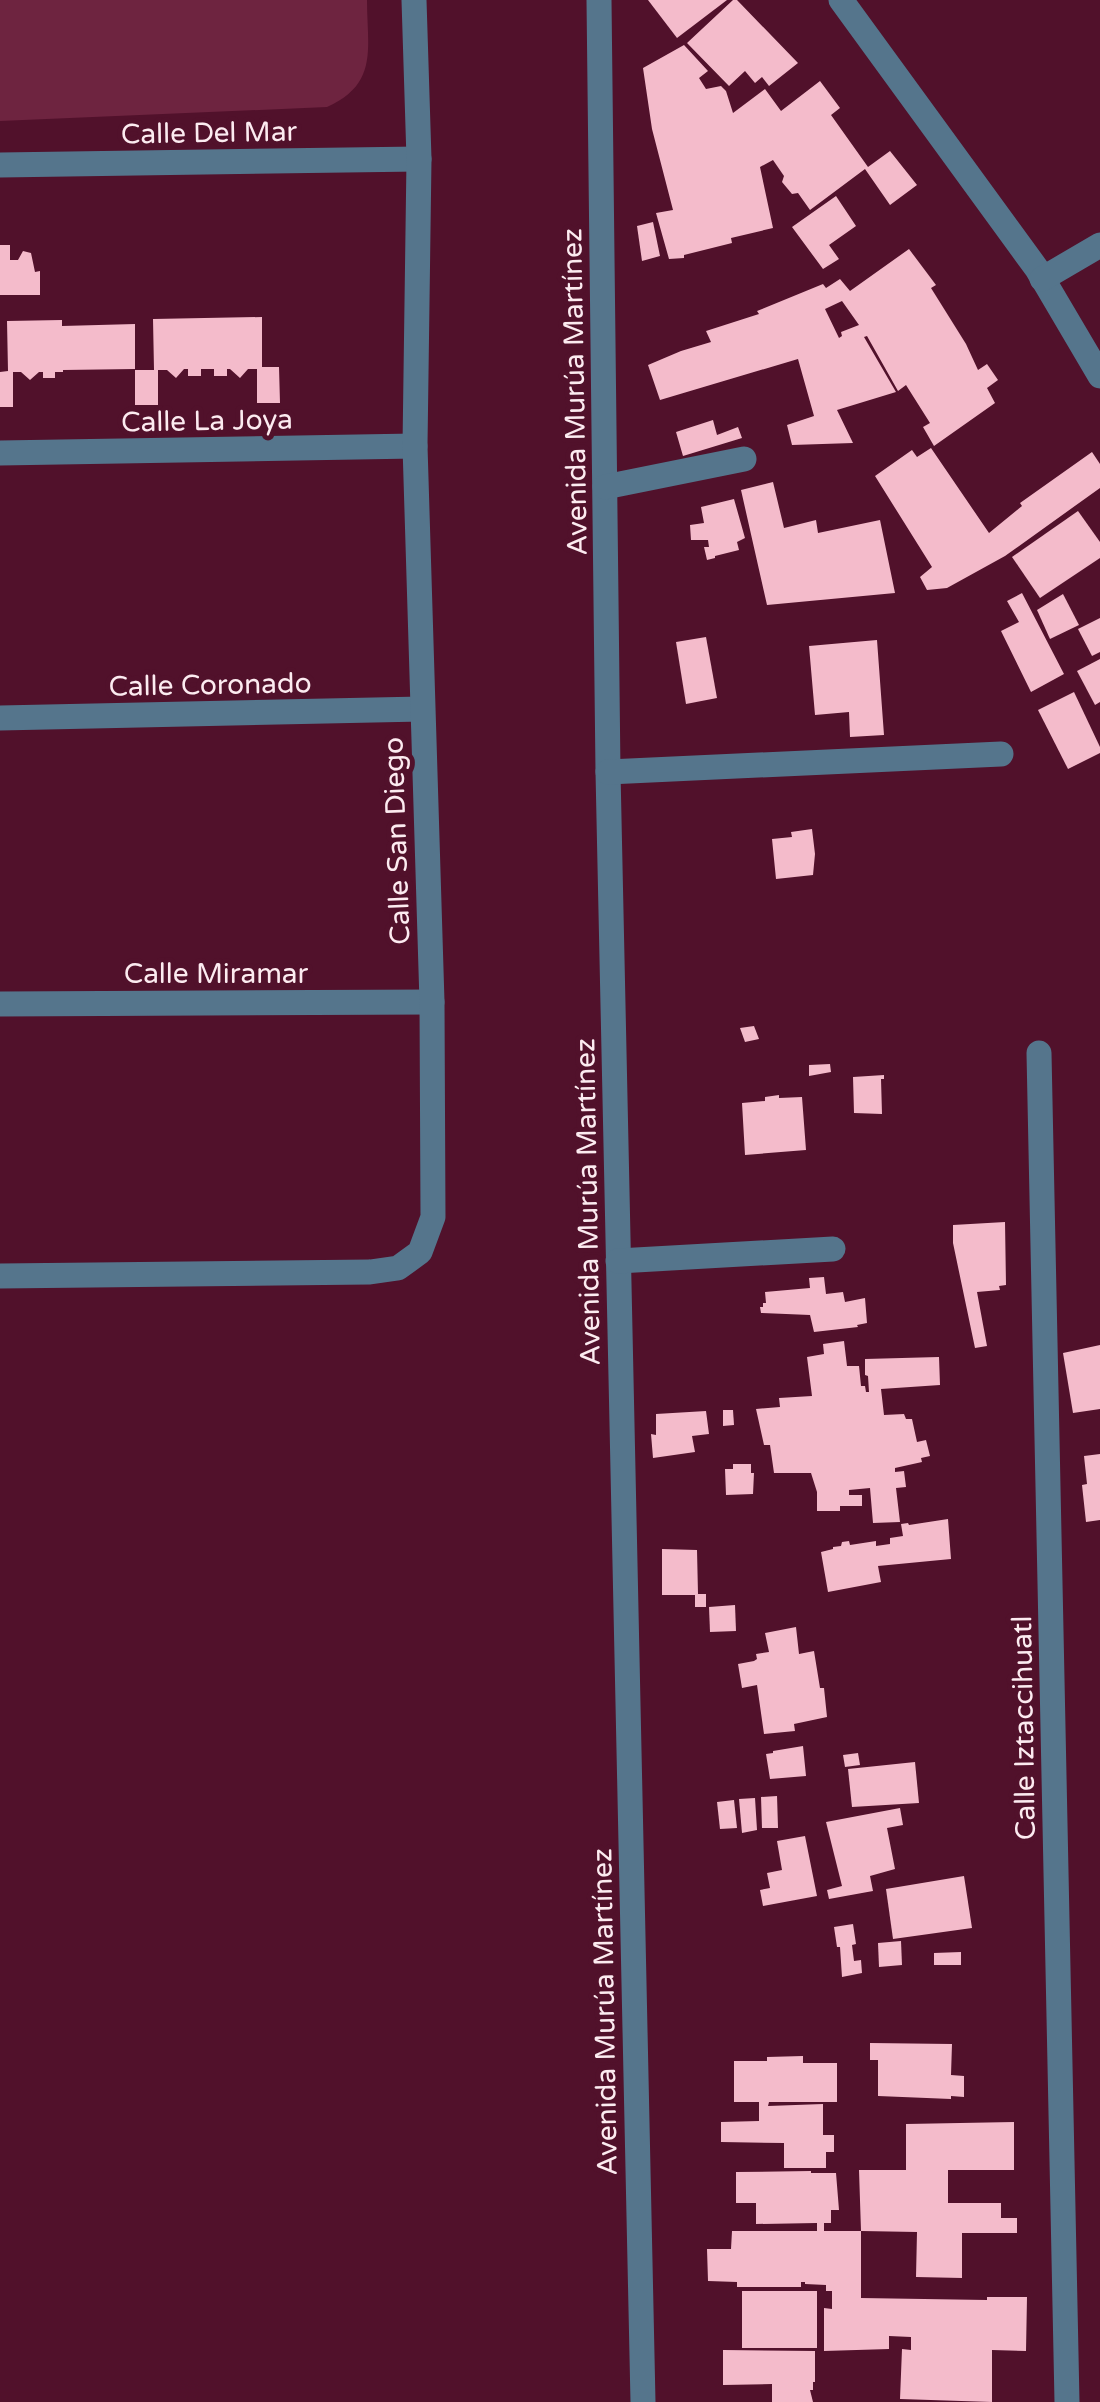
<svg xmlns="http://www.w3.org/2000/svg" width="1100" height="2402" viewBox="0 0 1100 2402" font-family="'Varela Round',sans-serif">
  <rect width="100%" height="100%" fill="#51112b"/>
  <!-- green -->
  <path fill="#6e2440" d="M0,0H367C367,48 379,84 327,107L0,121Z"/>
  <!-- building -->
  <g fill="#f4bbcb" fill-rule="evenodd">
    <path d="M648,0H727L677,38Z"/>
    <path d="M733,0H737L798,63L769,86L762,77L755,83L745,71L729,86L687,43Z"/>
    <path d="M684,45L708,71L699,78L706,89L721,86L726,91L733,113L765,89L781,111L820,81L840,108L831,115L868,167L890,151L917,185L890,205L865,169L810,210L798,193L792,194L782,182L784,176L773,160L760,167L773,228L731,238L732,243L684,255V258L669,259L656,213L673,210L652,129L643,68Z"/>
    <path d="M836,196L856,226L829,245L839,259L823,269L792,227Z"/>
    <path d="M653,222L660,256L642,261L637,226Z"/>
    <path d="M0,245H10V260H18L23,251L31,253L35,272L40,271V295H0Z"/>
    <path d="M909,249L936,285L931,288L966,344L978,370L987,364L998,380L987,388L995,403L934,446L923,427L930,423L906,385L898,391L867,336L864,337L896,392L837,410L853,443L792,445L787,425L814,416L798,359L660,400L648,365L681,351L711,342L706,331L759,314L757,311L823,284L826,288L840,279L850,291ZM842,301L859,325L841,332L842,336L839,338L825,309Z"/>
    <path d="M262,317V367H279L280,403H257V369H248L240,378L230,369H227V376H214V369H201V376H188V369H184L176,378L167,370H158V405H135V370H154L153,319Z"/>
    <path d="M62,320V326L135,324V369L63,370V372H55V378H43V372H39L30,380L21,372H13V407H0V372L8,371L7,321Z"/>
    <path d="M713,420L717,435L738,427L742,438L683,456L676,432Z"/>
    <path d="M931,448L989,533L1022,506L1020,503L1092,452L1100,464V488L1005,556L947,588L927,590L920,577L932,567L875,476L912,450L917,457Z"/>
    <path d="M773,482L784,528L816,520L818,533L880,520L895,593L767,605L741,490Z"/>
    <path d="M734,499L745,538L737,542L739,550L715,556V558L707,560L704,547H709L708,540H691L690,525L704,523L701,507Z"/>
    <path d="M1078,511L1100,542V558L1040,598L1012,557Z"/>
    <path d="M1022,593L1064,674L1031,692L1001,631L1019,622L1007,601Z"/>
    <path d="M1063,594L1079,625L1050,639L1037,610Z"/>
    <path d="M1100,618V652L1092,656L1078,629Z"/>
    <path d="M706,637L717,698L686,704L676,642Z"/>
    <path d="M877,640L884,735L850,737L849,712L815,715L809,646Z"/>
    <path d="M1100,659V702L1095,705L1077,671Z"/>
    <path d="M1074,692L1100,747V753L1068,769L1038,710Z"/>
    <path d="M812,829L815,854L813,875L776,879L772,839L792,837L791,832Z"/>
    <path d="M754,1026L759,1039L745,1042L740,1028Z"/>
    <path d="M830,1064L831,1072L809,1076V1065Z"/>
    <path d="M884,1075V1079H881L882,1114L854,1113L853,1077Z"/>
    <path d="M779,1095V1098L802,1097L806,1150L745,1155L742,1103L765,1101V1097Z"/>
    <path d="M1005,1222L1006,1285L999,1286L1000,1290L977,1292L987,1346L975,1348L953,1243V1225Z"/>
    <path d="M824,1277L826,1294L843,1292L845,1302L865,1298L867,1323L857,1325L858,1327L814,1332L810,1315L761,1313L760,1307H763V1303H766L765,1292L810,1288L809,1278Z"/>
    <path d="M844,1341L847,1366H859L861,1386H865L866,1392H869L868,1376L865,1375V1359L939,1357L940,1385L881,1389L884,1415L904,1414L906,1419H912L917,1442L926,1440L930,1456L921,1458L922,1462L895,1468V1472L904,1471L906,1487L896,1488L900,1522L873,1523L870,1488L849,1490V1495H862V1506H840V1511H817V1492L811,1473H774L770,1445H764L756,1409L780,1407L779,1398L812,1396L807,1357L824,1354L823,1344Z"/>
    <path d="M1100,1345V1409L1073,1413L1063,1353Z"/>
    <path d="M723,1410H733L734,1425L723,1426Z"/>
    <path d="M706,1411L709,1434L692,1436L695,1452L653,1458L651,1434L656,1435V1414Z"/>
    <path d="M1100,1454V1520L1086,1522L1082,1485L1087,1484L1084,1456Z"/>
    <path d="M733,1464H751V1473H754L753,1494L726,1495L725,1469H733Z"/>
    <path d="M948,1519L951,1559L878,1566L881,1582L828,1592L821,1552L833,1549V1547L841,1546L842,1542L849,1541L850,1545L876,1541V1546L890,1544V1538L903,1536L901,1524L908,1523L909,1525Z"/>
    <path d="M662,1549L697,1550L698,1594H706V1607H695V1595H662Z"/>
    <path d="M735,1605L736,1631L710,1632L709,1607Z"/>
    <path d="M796,1627L799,1654L814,1651L820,1688H824L827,1717L794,1724L795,1731L764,1734L757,1685L742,1688L738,1664L754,1661L757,1659L756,1654L769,1652L765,1633Z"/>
    <path d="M803,1746L806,1776L770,1779L766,1754L773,1753V1751Z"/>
    <path d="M858,1753L860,1765L845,1767L843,1755Z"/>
    <path d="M915,1762L919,1803L852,1807L848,1769Z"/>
    <path d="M777,1796L778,1828H762L761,1797Z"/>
    <path d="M755,1798L757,1830L742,1833L739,1799Z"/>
    <path d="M734,1800L737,1828L720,1829L717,1802Z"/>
    <path d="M900,1808L903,1825L887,1828L895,1869L870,1876L873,1891L829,1899L827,1890L842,1886L826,1822Z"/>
    <path d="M805,1836L817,1896L763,1906L760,1890L770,1888L767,1873L782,1870L777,1841Z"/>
    <path d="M964,1876L972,1928L893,1939L886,1889Z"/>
    <path d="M853,1924L856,1944L852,1945L854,1961L861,1960L862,1973L842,1977L840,1947H837L834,1927Z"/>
    <path d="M901,1941L902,1965L879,1967L878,1943Z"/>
    <path d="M961,1952V1965H934V1953Z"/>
    <path d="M870,2043L952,2044L951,2075L964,2076V2097L951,2096V2099L878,2096V2060H870Z"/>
    <path d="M803,2056V2063H837V2102H769L768,2106L823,2104V2135H834V2152H826V2168H784V2143L721,2142V2122L759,2121V2102H734V2061H767V2057Z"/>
    <path d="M1014,2122V2170H948V2203H1001V2218H1017V2233H962V2278L916,2277L917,2232L861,2231L859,2170H906V2124Z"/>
    <path d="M811,2171V2173H836L839,2210H831V2223H824V2231H861V2298L987,2300V2297H1027L1026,2351L992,2350V2402L900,2399L902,2349L911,2350V2337L889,2336V2349L824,2351V2308L832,2309V2291H826V2285L805,2284V2282H801V2287H737V2282L708,2281L707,2249H731L732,2231H817V2223L756,2224V2203H736V2172Z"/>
    <rect x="742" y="2291" width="75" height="57"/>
    <path d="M723,2350L815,2351V2382H813V2390H810L813,2402H772V2384L723,2385Z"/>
  </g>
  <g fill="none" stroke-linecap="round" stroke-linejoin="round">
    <!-- minor -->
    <g stroke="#55758c" stroke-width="25">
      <path d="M599,0L608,772L643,2402"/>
      <path d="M841,0L1037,269L1100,376"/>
      <path d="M0,165L419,159"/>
      <path d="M1042,279L1100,245"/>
      <path d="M0,453L415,446"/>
      <path d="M605,487L744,459"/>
      <path d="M0,718L422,709"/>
      <path d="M608,772L1001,754"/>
      <path d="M0,1004L432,1002"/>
      <path d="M1039,1053L1067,2402"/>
      <path d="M618,1261L833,1249"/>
      <path d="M0,1276L370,1272L398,1268L420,1252L433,1217L432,1002L415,446L419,159L414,0"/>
    </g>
  </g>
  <g text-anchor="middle" stroke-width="10" stroke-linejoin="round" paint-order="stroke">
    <!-- street labels -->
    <g font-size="28" fill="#fcebf0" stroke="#51112b">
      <text transform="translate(209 132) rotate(-1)" y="10">Calle Del Mar</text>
      <text transform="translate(574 392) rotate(-91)" y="10">Avenida Murúa Martínez</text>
      <text transform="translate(207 420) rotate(-1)" y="10">Calle La Joya</text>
      <text transform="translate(210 684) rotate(-1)" y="10">Calle Coronado</text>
      <text transform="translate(396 841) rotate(-92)" y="10">Calle San Diego</text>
      <text x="216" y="983">Calle Miramar</text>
      <text transform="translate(587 1202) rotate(-91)" y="10">Avenida Murúa Martínez</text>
      <text transform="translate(1023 1728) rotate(-91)" y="10">Calle Iztaccihuatl</text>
      <text transform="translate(604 2012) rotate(-91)" y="10">Avenida Murúa Martínez</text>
    </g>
  </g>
</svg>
